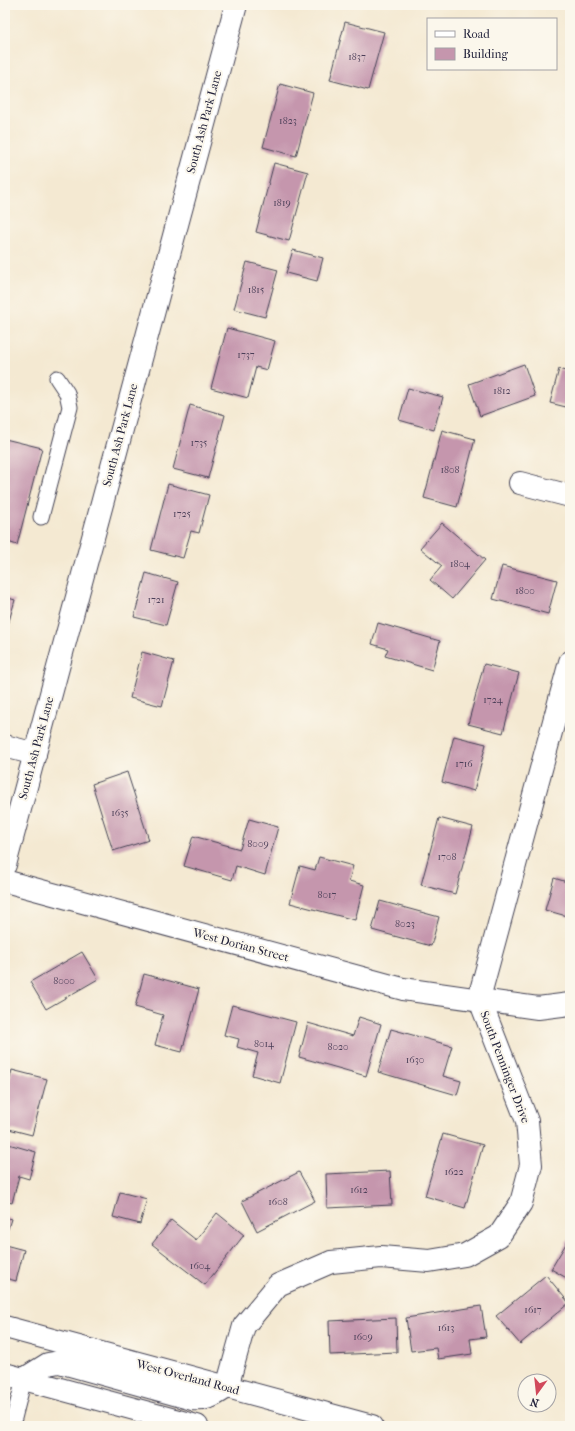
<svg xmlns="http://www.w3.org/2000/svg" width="575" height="1431" viewBox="0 0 575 1431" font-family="'IM FELL French Canon',serif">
  <rect width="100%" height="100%" fill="#fbf7ec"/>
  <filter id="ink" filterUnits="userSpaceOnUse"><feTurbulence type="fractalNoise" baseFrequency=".025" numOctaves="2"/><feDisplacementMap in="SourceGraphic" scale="8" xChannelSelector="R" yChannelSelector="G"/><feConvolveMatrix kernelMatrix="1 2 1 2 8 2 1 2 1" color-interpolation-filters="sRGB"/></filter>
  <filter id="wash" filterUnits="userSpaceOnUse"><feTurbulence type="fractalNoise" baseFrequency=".012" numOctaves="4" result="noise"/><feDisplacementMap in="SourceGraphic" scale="16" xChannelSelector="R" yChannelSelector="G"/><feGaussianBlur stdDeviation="0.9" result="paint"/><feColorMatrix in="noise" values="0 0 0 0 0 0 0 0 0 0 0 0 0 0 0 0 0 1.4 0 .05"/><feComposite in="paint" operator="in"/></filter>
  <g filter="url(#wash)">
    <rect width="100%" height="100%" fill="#f4e9d2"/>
    <g id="blocks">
      <!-- building -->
      <g fill="#c596ad">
        <path d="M345,22L384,32L368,90L330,80Z"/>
        <path d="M280,84L313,93L296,156L263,147Z"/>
        <path d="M274,163L308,172L289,241L256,232Z"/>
        <path d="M293,250L323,258L317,281L286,273Z"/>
        <path d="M247,262L278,270L265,317L234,309Z"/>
        <path d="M227,328L275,341L267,370L256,367L248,398L211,388Z"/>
        <path d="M524,364L535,396L480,416L469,384Z"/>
        <path d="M559,369L570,372V408L550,403Z"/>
        <path d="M408,388L443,397L434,430L399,420Z"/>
        <path d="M190,405L225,415L208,478L173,469Z"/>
        <path d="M442,430L475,439L457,507L424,498Z"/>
        <path d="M5,439L42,448L17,545L5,541Z"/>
        <path d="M168,484L209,495L199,533L191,531L183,558L151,550Z"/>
        <path d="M442,523L485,560L452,599L430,580L442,566L420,548Z"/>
        <path d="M502,566L557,580L548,614L493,599Z"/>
        <path d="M146,573L178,582L166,625L134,617Z"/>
        <path d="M5,597L15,600L5,635Z"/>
        <path d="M378,623L440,641L432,670L385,656L388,649L372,644Z"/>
        <path d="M142,652L174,661L162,706L130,698Z"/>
        <path d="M484,664L519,673L503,733L468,724Z"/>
        <path d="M454,736L486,744L474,791L442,782Z"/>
        <path d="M127,772L149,840L113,851L92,784Z"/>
        <path d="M439,818L473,827L455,894L421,885Z"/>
        <path d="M249,819L278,827L265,875L236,866L232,880L184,866L193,836L240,849Z"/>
        <path d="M319,857L353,866L349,881L364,885L355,920L290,903L300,866L315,870Z"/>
        <path d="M554,878L570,883V917L545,910Z"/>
        <path d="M380,901L439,917L431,946L372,930Z"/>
        <path d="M82,952L98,979L46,1009L30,982Z"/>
        <path d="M144,974L199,989L182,1052L155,1045L163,1015L135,1007Z"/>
        <path d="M232,1005L296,1022L280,1083L252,1075L258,1053L237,1047L239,1039L224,1035Z"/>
        <path d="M359,1017L381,1024L366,1076L299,1057L308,1023L353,1036Z"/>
        <path d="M391,1029L452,1046L443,1076L461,1081L457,1095L378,1072Z"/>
        <path d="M12,1070L47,1079L32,1135L5,1128V1097Z"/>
        <path d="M443,1134L483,1145L465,1208L425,1196Z"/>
        <path d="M5,1143L36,1152L29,1179L19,1176L12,1203L5,1201Z"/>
        <path d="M390,1171L392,1205L327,1208L326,1174Z"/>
        <path d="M299,1172L315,1201L257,1231L242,1201Z"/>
        <path d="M120,1192L147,1199L140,1224L113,1217Z"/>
        <path d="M217,1213L244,1235L205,1285L152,1244L171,1220L196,1240Z"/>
        <path d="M5,1217L11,1219L5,1238Z"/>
        <path d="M570,1237V1280L551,1269Z"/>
        <path d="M5,1245L24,1250L16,1281L5,1278Z"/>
        <path d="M546,1275L569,1303L520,1344L496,1316Z"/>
        <path d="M481,1306L486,1337L470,1339L472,1354L438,1359L436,1348L411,1351L406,1318Z"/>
        <path d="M396,1318L397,1352L330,1355L329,1321Z"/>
      </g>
    </g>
  </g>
  <g filter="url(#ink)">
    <use href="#blocks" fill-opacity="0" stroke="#424052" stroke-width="1"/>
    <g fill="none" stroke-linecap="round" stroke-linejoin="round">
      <!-- service casing -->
      <g stroke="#424052" stroke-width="17">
        <g id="service">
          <path d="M41,517L70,407L67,393L57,378"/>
          <path d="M12,1426L24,1379"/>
        </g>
      </g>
      <!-- minor casing -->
      <g stroke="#424052" stroke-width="24">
        <g id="minor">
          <path d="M520,483L570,496"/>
          <path d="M5,746L35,754"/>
          <path d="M5,865L236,5"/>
          <path d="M5,881L403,989L538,1008L570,1004"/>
          <path d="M227,1387L244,1326L278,1285L331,1262L381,1257L429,1261L465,1255L499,1236L521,1203L531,1165L527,1121L479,998L570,662"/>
        </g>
      </g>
      <!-- primary casing -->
      <g stroke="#424052" stroke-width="24">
        <g id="primary">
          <path d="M5,1327L372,1426"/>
          <path d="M5,1374L197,1426"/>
          <path d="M24,1379L48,1364L59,1362L192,1399C207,1401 215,1395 227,1387"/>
        </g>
      </g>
      <!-- service -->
      <use href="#service" stroke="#fff" stroke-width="15"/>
      <!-- minor -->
      <use href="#minor" stroke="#fff" stroke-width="22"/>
      <!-- primary -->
      <use href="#primary" stroke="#fff" stroke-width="22"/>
    </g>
  </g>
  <g text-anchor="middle" stroke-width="4" stroke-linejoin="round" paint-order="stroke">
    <!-- number labels -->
    <g font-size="10" fill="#4b3f58">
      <text x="357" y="60">1837</text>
      <text x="288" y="124">1823</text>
      <text x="282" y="206">1819</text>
      <text x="256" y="293">1815</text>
      <text x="246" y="358">1737</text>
      <text x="502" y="394">1812</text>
      <text x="199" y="446">1735</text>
      <text x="450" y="473">1808</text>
      <text x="182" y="517">1725</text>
      <text x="460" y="567">1804</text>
      <text x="525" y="594">1800</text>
      <text x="156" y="603">1721</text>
      <text x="493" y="703">1724</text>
      <text x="464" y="767">1716</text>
      <text x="120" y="816">1635</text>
      <text x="258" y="847">8009</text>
      <text x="447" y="860">1708</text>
      <text x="327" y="898">8017</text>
      <text x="405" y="927">8023</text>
      <text x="64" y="984">8000</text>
      <text x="264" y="1047">8014</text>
      <text x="338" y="1050">8020</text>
      <text x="415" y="1063">1630</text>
      <text x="454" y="1175">1622</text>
      <text x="359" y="1193">1612</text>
      <text x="278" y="1205">1608</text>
      <text x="200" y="1269">1604</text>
      <text x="533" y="1313">1617</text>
      <text x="446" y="1331">1613</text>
      <text x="363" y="1340">1609</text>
    </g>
    <!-- street labels -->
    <g font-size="12" fill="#22223b" stroke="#fbf7ec">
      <text transform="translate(204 122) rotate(-75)" y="4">South Ash Park Lane</text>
      <text transform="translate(120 435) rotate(-75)" y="4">South Ash Park Lane</text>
      <text transform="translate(36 748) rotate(-75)" y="4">South Ash Park Lane</text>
      <text transform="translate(241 945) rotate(15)" y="4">West Dorian Street</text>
      <text transform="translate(505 1067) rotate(69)" y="4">South Penninger Drive</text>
      <text transform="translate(188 1377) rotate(15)" y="4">West Overland Road</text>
    </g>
  </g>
  <!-- margin -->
  <rect width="575" height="1431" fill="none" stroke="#fbf7ec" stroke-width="20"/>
  <!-- legend -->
  <rect x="427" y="18" width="130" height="52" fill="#fbf7ec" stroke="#a4a2a5"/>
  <rect x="435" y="31" width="20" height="6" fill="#ffffff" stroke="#a4a2a5"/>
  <text x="463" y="38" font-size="12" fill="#22223b">Road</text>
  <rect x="435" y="48" width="20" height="12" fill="#c596ad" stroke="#a4a2a5"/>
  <text x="463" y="58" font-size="12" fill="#22223b">Building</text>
  <!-- north arrow -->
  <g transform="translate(537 1393) rotate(195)"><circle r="19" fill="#fbf7ec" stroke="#a4a2a5"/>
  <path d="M0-3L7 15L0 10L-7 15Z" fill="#d1495b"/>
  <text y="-6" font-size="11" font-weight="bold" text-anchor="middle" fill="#22223b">N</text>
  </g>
</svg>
